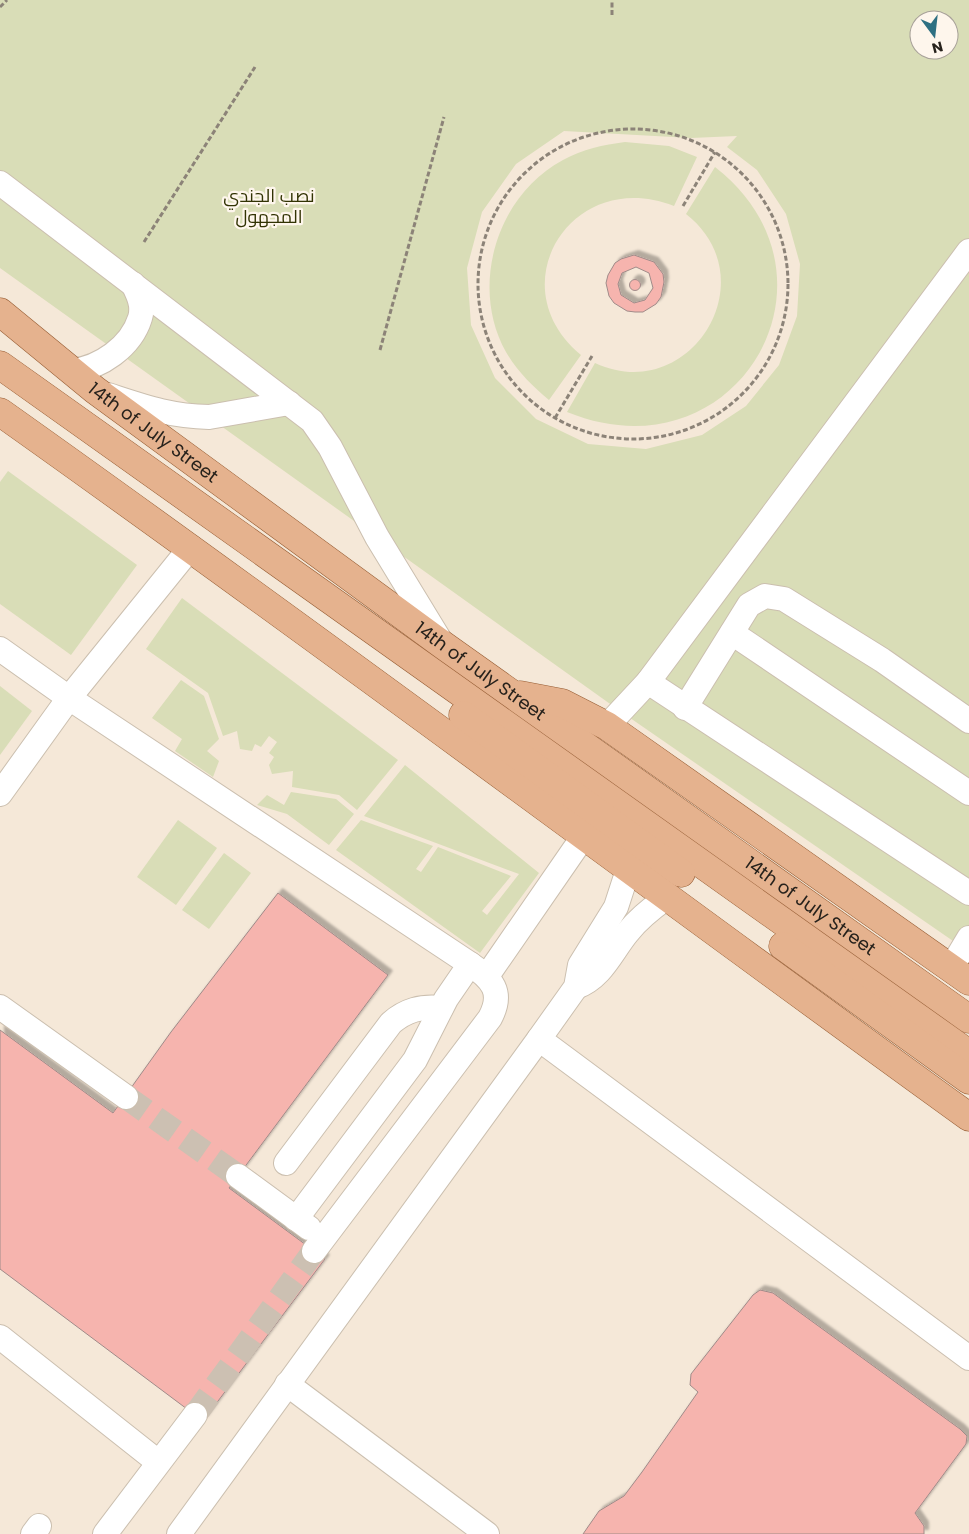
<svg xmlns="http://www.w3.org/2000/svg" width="969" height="1534" viewBox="0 0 969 1534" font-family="Poppins,Cairo,sans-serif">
  <defs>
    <filter id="shadow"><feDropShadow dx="4.5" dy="-4.5" stdDeviation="1" flood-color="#0004"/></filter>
  </defs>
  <rect width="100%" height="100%" fill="#f5e8d8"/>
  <!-- green -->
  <g fill="#d9ddb7" fill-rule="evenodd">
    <path d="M0,0H969V952L620,711L0,268ZM919,20H949V50H919ZM564,131L691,138L737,136L727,147L757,170L786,214L800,264L797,316L779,365L746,406L702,435L646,449L588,444L536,419L495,378L471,325L467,268L482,212L516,164Z"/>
    <path d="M625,142L669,146L697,157L674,206C572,166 497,286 581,355L549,400C532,386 517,371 506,352C469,286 497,195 563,160C583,149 603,145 625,142Z"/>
    <path d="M715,167C856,277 736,481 567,412L595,363C690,407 769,279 686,214Z"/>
    <path d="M8,471L137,565L71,655L0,604V482Z"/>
    <path d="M182,598L398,760L357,810L339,795L292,787L293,771L272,774L269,765L274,757L269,753L277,742L269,736L261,747L255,744L252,751L240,749L237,731L223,736L208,693L146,649Z"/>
    <path d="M181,680L204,696L219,739L207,751L219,761L213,777L175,751L182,739L152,718Z"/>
    <path d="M0,686L32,711L0,755Z"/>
    <path d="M405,765L539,873L480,953L336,850L361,820L433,846L416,869L421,872L438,847L511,876L482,911L487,915L519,874L364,816Z"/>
    <path d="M291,792L336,799L354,814L329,845L287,814L257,805L267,795L284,805Z"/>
    <path d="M178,820L217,848L176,905L137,877Z"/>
    <path d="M224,853L251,873L209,929L182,910Z"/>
  </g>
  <!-- building -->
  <g fill="#f6b4ae" stroke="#a08b89" fill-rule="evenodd" filter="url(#shadow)">
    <path d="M634,255L654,262L663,274L664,282L661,297L656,304L643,312H635L627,311L614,303L609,296L606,283L608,275L615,263L621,259ZM636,267L649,273L653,288L645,300L634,303L621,295L618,284L622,273Z"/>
    <circle cx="635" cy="285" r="5.5"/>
    <path d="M278,893L388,975L229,1188L325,1259L203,1421L0,1269V1030L113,1113L171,1032Z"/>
    <path d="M760,1290L773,1293L960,1429L967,1436L966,1444L915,1513L924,1526V1534H583L599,1511L624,1496L642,1472L698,1392L690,1385L691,1374L753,1295Z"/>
  </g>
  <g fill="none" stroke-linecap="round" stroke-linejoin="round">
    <!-- minor-tunnel -->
    <g stroke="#ccc0b2" stroke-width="24" stroke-dasharray="24 12" stroke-linecap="butt">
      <path d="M126,1097L238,1176"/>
      <path d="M195,1415L314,1251"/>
    </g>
    <!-- minor casing -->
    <g stroke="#cbbfaf" stroke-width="26">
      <g id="minor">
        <path d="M0,183L312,421L330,447L377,537L441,642"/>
        <path d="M72,371C100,368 131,347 140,318C144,306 138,294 133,284"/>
        <path d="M108,395C145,407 169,416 209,417L289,403"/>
        <path d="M732,633L969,793"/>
        <path d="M0,649L69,698L470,964C492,979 504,992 490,1018L314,1251"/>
        <path d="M648,682L969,893"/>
        <path d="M685,708L749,605L765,596L784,599L882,660L969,721"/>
        <path d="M607,726L648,682L969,251"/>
        <path d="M0,794L69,698L191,547"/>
        <path d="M628,870L616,907L580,965L576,987L539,1039L969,1358"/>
        <path d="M951,968L969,938"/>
        <path d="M487,976L583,837"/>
        <path d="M576,987C602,978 612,951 628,932C639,918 652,908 666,898"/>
        <path d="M0,1007L126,1097"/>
        <path d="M286,1163L391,1023C406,1010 421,1006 441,1008"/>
        <path d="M238,1176L309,1228"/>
        <path d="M296,1219L415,1060L446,999L470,964"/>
        <path d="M0,1337L158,1462"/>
        <path d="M287,1384L487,1534"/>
        <path d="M33,1534L39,1526"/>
        <path d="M105,1534L195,1415"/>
        <path d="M179,1534L539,1039"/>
      </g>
    </g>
    <!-- major casing -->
    <g stroke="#975e35" stroke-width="29">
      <g id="major">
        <path id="s1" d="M0,312L95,390L443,645L969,1019"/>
        <path d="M0,365L969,1054"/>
        <path d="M0,412C326,643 645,883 969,1117"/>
        <path d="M520,695L562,703L607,726L969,981"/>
        <path d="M463,715L681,873"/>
        <path d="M783,946L969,1080"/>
      </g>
    </g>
    <!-- path -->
    <g stroke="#8c8378" stroke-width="3" stroke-dasharray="5 2.5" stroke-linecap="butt">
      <path d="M0,7L7,0"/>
      <path d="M612,15V0"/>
      <circle cx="633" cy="284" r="155"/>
      <path d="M683,206L715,152"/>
      <path d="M144,242L255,67"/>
      <path d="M380,350L444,117"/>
      <path d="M555,418L592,356"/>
    </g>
    <!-- minor -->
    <use href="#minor" stroke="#fff" stroke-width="24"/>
    <!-- major -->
    <use href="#major" stroke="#e5b28e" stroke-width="28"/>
  </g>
  <g text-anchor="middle" stroke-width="4.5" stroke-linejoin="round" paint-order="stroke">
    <!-- park labels -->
    <g font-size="18" fill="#313303" stroke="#fef6ec">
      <text x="269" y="202">نصب الجندي<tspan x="269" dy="21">المجهول</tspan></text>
    </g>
    <!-- street labels -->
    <g font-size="18" fill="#27221c" stroke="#fef6ec">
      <text dy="6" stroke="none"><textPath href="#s1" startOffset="195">14th of July Street</textPath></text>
      <text dy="6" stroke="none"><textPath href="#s1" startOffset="600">14th of July Street</textPath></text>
      <text dy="6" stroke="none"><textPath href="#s1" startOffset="1005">14th of July Street</textPath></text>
    </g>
  </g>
  <!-- north arrow -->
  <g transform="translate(934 35) rotate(165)"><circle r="24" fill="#fef6ec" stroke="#a8a199"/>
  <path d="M0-4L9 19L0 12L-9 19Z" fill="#2e7082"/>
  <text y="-8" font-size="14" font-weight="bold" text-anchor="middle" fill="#27221c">N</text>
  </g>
</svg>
